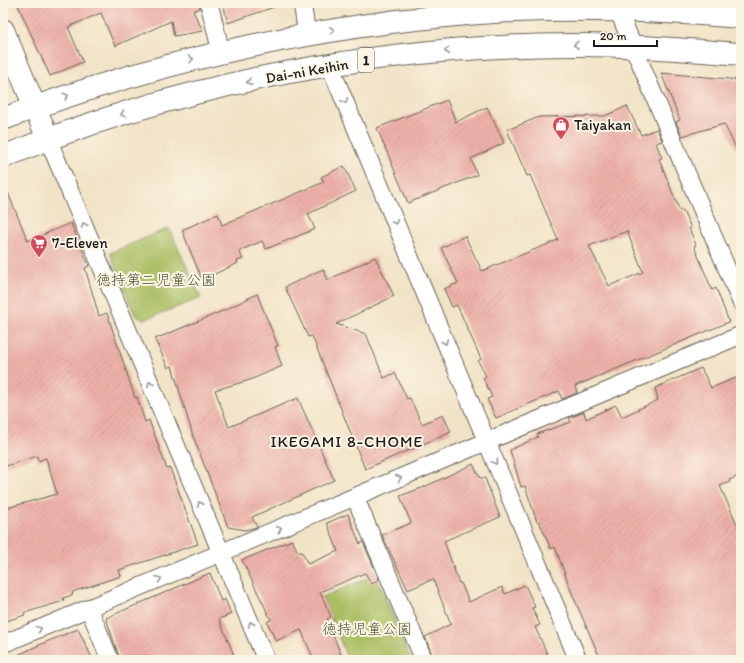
<svg xmlns="http://www.w3.org/2000/svg" width="744" height="663" viewBox="0 0 744 663" font-family="Itim,'Klee One',sans-serif">
  <defs>
    <pattern id="building-hatch" width="6" height="6" patternUnits="userSpaceOnUse"><rect width="6" height="6" fill="#edb1a9"/><path d="M-1 1l2-2M0 6l6-6M5 7l2-2" fill="none" stroke="#cb9891"/></pattern>
  </defs>
  <rect width="100%" height="100%" fill="#fcf5e5"/>
  <filter id="ink" filterUnits="userSpaceOnUse"><feTurbulence type="fractalNoise" baseFrequency=".025" numOctaves="2"/><feDisplacementMap in="SourceGraphic" scale="8" xChannelSelector="R" yChannelSelector="G"/><feConvolveMatrix kernelMatrix="1 2 1 2 8 2 1 2 1" color-interpolation-filters="sRGB"/></filter>
  <filter id="wash" filterUnits="userSpaceOnUse"><feTurbulence type="fractalNoise" baseFrequency=".012" numOctaves="4" result="noise"/><feDisplacementMap in="SourceGraphic" scale="16" xChannelSelector="R" yChannelSelector="G"/><feGaussianBlur stdDeviation="0.9" result="paint"/><feColorMatrix in="noise" values="0 0 0 0 0 0 0 0 0 0 0 0 0 0 0 0 0 1.4 0 .05"/><feComposite in="paint" operator="in"/></filter>
  <g filter="url(#wash)">
    <rect width="100%" height="100%" fill="#f1e3c6"/>
    <!-- green -->
    <g fill="#a9be62" stroke="#626d3f">
      <path d="M169,228L201,298L144,320L135,315L110,253Z"/>
      <path d="M376,575L411,660H348L322,597Z"/>
    </g>
    <g id="blocks">
      <!-- building -->
      <g fill="url(#building-hatch)" fill-rule="evenodd">
        <path d="M17,3H199L200,8L193,11L203,31L174,36L171,21L115,46L101,13L68,27L83,62L50,76Z"/>
        <path d="M223,3H277V6L228,23Z"/>
        <path d="M661,73L741,80V158L724,124L682,136L676,122L680,120Z"/>
        <path d="M447,100L456,122L487,107L504,143L471,159L477,175L408,203L377,128Z"/>
        <path d="M627,106L641,135L657,129L662,141L656,143L662,158L659,159L680,211L683,210L691,228H689L696,245L694,246L712,290L716,288L729,322L575,386L577,393L562,399L559,391L496,418L487,399L492,397L483,378L486,376L478,361L481,359L457,305L452,307L444,289L458,283L441,248L465,236L482,271L558,240L530,175L527,176L507,130L539,117L605,116ZM627,231L643,272L609,286L589,246Z"/>
        <path d="M344,166L356,191L308,214L315,229L266,249L262,241L239,251L243,259L237,261L238,263L202,280L182,230L218,214L222,225L324,182L321,177Z"/>
        <path d="M3,181L28,241L71,223L89,266L85,268L99,316L107,313L135,398L137,397L145,422L149,420L167,469L170,468L198,544L119,570L121,576L72,592L73,595L63,598L64,601L24,613L25,615L3,622V509L57,494L46,458L38,461L37,456L3,467Z"/>
        <path d="M375,257L394,296L336,324L366,334L384,378L395,373L407,399L410,398L422,424L443,415L451,432L365,469L312,336L308,337L285,287L323,269L328,280Z"/>
        <path d="M257,294L278,346L275,347L282,366L250,380L215,390L229,427L298,398L334,480L252,517L257,527L245,530L228,527L193,436L172,366L168,368L155,339L225,310Z"/>
        <path d="M701,368L711,388L741,376V475L729,480L730,482L720,486L741,533V660H601L573,596L555,547L551,549L539,521L537,522L525,486L521,487L510,450L538,437L537,434L571,422L569,418L584,412L586,419L616,405L622,417L658,400L655,388Z"/>
        <path d="M473,464L480,478H485L500,517L444,541L459,583H461L469,602L502,587L505,594L525,585L535,607L532,608L540,625L535,627L550,660H434L425,637L451,624L433,579L408,590L382,535L411,523L400,496L424,487Z"/>
        <path d="M348,514L360,544L363,542L379,579L372,584L365,573L320,592L331,617L327,619L343,660H314L301,630L276,641L267,622L271,620L242,560L292,540L298,552H302L308,564L338,551L327,523Z"/>
        <path d="M210,573L221,601L225,599L231,614L219,619L236,660H120L106,618Z"/>
        <path d="M78,629L93,660H7L46,642Z"/>
      </g>
    </g>
  </g>
  <g filter="url(#ink)">
    <use href="#blocks" fill-opacity="0" stroke="#676258" stroke-width="1"/>
    <g fill="none" stroke-linecap="round" stroke-linejoin="round">
      <!-- minor casing -->
      <g stroke="#676258" stroke-width="19">
        <g id="minor">
          <path d="M209,3L221,52"/>
          <path d="M302,3L307,34"/>
          <path d="M615,3L741,302"/>
          <path d="M330,66L578,660"/>
          <path d="M48,139L266,660"/>
          <path d="M355,497L424,660"/>
          <path d="M89,608L110,660"/>
          <path d="M3,644L741,335"/>
        </g>
      </g>
      <!-- tertiary casing -->
      <g stroke="#676258" stroke-width="24">
        <path id="tertiary" d="M3,30L48,139"/>
      </g>
      <!-- trunk casing -->
      <g stroke="#676258" stroke-width="24">
        <g id="trunk">
          <path d="M3,119C131,71 262,38 398,21C437,17 476,12 515,11C590,8 665,11 741,17"/>
          <path d="M3,157C183,82 388,44 582,45C636,45 688,50 741,54"/>
        </g>
      </g>
      <!-- minor -->
      <use href="#minor" stroke="#fff" stroke-width="17"/>
      <!-- tertiary -->
      <use href="#tertiary" stroke="#fff" stroke-width="22"/>
      <!-- trunk -->
      <use href="#trunk" stroke="#fff" stroke-width="22"/>
    </g>
    <!-- one-way arrows -->
    <defs><path id="oneway-chevron" d="M-2-3.5L2.5 0L-2 3.5" fill="none" stroke-width="1.6" stroke-linecap="round" stroke-linejoin="round"/></defs>
    <g stroke="#999">
      <use href="#oneway-chevron" transform="translate(332 30) rotate(-8)"/>
      <use href="#oneway-chevron" transform="translate(576 45) rotate(179)"/>
      <use href="#oneway-chevron" transform="translate(447 51) rotate(174)"/>
      <use href="#oneway-chevron" transform="translate(191 59) rotate(-14)"/>
      <use href="#oneway-chevron" transform="translate(249 82) rotate(167)"/>
      <use href="#oneway-chevron" transform="translate(66 96) rotate(-17)"/>
      <use href="#oneway-chevron" transform="translate(345 101) rotate(67)"/>
      <use href="#oneway-chevron" transform="translate(123 114) rotate(164)"/>
      <use href="#oneway-chevron" transform="translate(395 222) rotate(67)"/>
      <use href="#oneway-chevron" transform="translate(84 225) rotate(-113)"/>
      <use href="#oneway-chevron" transform="translate(445 342) rotate(67)"/>
      <use href="#oneway-chevron" transform="translate(150 384) rotate(-113)"/>
      <use href="#oneway-chevron" transform="translate(495 462) rotate(67)"/>
      <use href="#oneway-chevron" transform="translate(399 478) rotate(-23)"/>
      <use href="#oneway-chevron" transform="translate(200 504) rotate(-113)"/>
      <use href="#oneway-chevron" transform="translate(279 529) rotate(-23)"/>
      <use href="#oneway-chevron" transform="translate(159 579) rotate(-23)"/>
      <use href="#oneway-chevron" transform="translate(251 624) rotate(-113)"/>
      <use href="#oneway-chevron" transform="translate(39 629) rotate(-23)"/>
    </g>
  </g>
  <!-- icons -->
  <defs>
    <g id="shop-pin" transform="scale(0.9)"><path d="M0 17L-7.5 6A9.5 9.5 0 1 1 7.5 6Z" fill="#d1495b" stroke="#fcf5e5"/><path d="M-5-2.5h2.3a2.7 3.5 0 0 1 5.4 0H5L5.5 6h-11ZM-1.5-2.5h3a1.5 2.3 0 0 0-3 0Z" fill="#fff"/></g>
    <g id="supermarket-pin" transform="scale(0.9)"><path d="M0 17L-7.5 6A9.5 9.5 0 1 1 7.5 6Z" fill="#d1495b" stroke="#fcf5e5"/><path d="M-6-5.5h2.5l.6 2H6L4.5 2H-2.5L-4.4-4H-6ZM-1.5 3.2a1.3 1.3 0 1 0 .1 0ZM3 3.2a1.3 1.3 0 1 0 .1 0Z" fill="#fff"/></g>
  </defs>
  <g fill-rule="evenodd">
    <use href="#shop-pin" x="561" y="125"/>
    <use href="#supermarket-pin" x="39" y="243"/>
  </g>
  <g text-anchor="middle" stroke-width="4" stroke-linejoin="round" paint-order="stroke">
    <!-- shield labels -->
    <rect fill="#fcf5e5" stroke="#5f5d58" stroke-width="1" x="358" y="48" width="16" height="24" rx="3"/>
    <g font-size="14" font-weight="bold" fill="#1c1c1c">
      <text x="366" y="65">1</text>
    </g>
    <!-- street labels -->
    <g font-size="15" fill="#1c1c1c" stroke="#fcf5e5">
      <text transform="translate(307 71) rotate(-10)" y="5">Dai-ni Keihin</text>
    </g>
    <!-- poi labels -->
    <g font-size="15" fill="#1c1c1c" stroke="#fcf5e5" text-anchor="start">
      <text x="574" y="130">Taiyakan</text>
      <text x="52" y="248">7-Eleven</text>
    </g>
    <!-- park labels -->
    <g font-size="15" fill="#4d5534" stroke="#fcf5e5">
      <text x="156" y="285">徳持第二児童公園</text>
      <text x="367" y="634">徳持児童公園</text>
    </g>
    <!-- neighbourhood labels -->
    <g font-size="16" letter-spacing="1" fill="#1c1c1c" stroke="#fcf5e5">
      <text x="347" y="447">IKEGAMI 8-CHOME</text>
    </g>
  </g>
  <!-- margin -->
  <rect width="744" height="663" fill="none" stroke="#fcf5e5" stroke-width="16"/>
  <!-- scale -->
  <path d="M594 40v6h63v-6" fill="none" stroke="#1c1c1c" stroke-width="2"/>
  <text x="600" y="40" font-size="12" fill="#1c1c1c" stroke="#fcf5e5" stroke-width="3" paint-order="stroke">20 m</text>
</svg>
